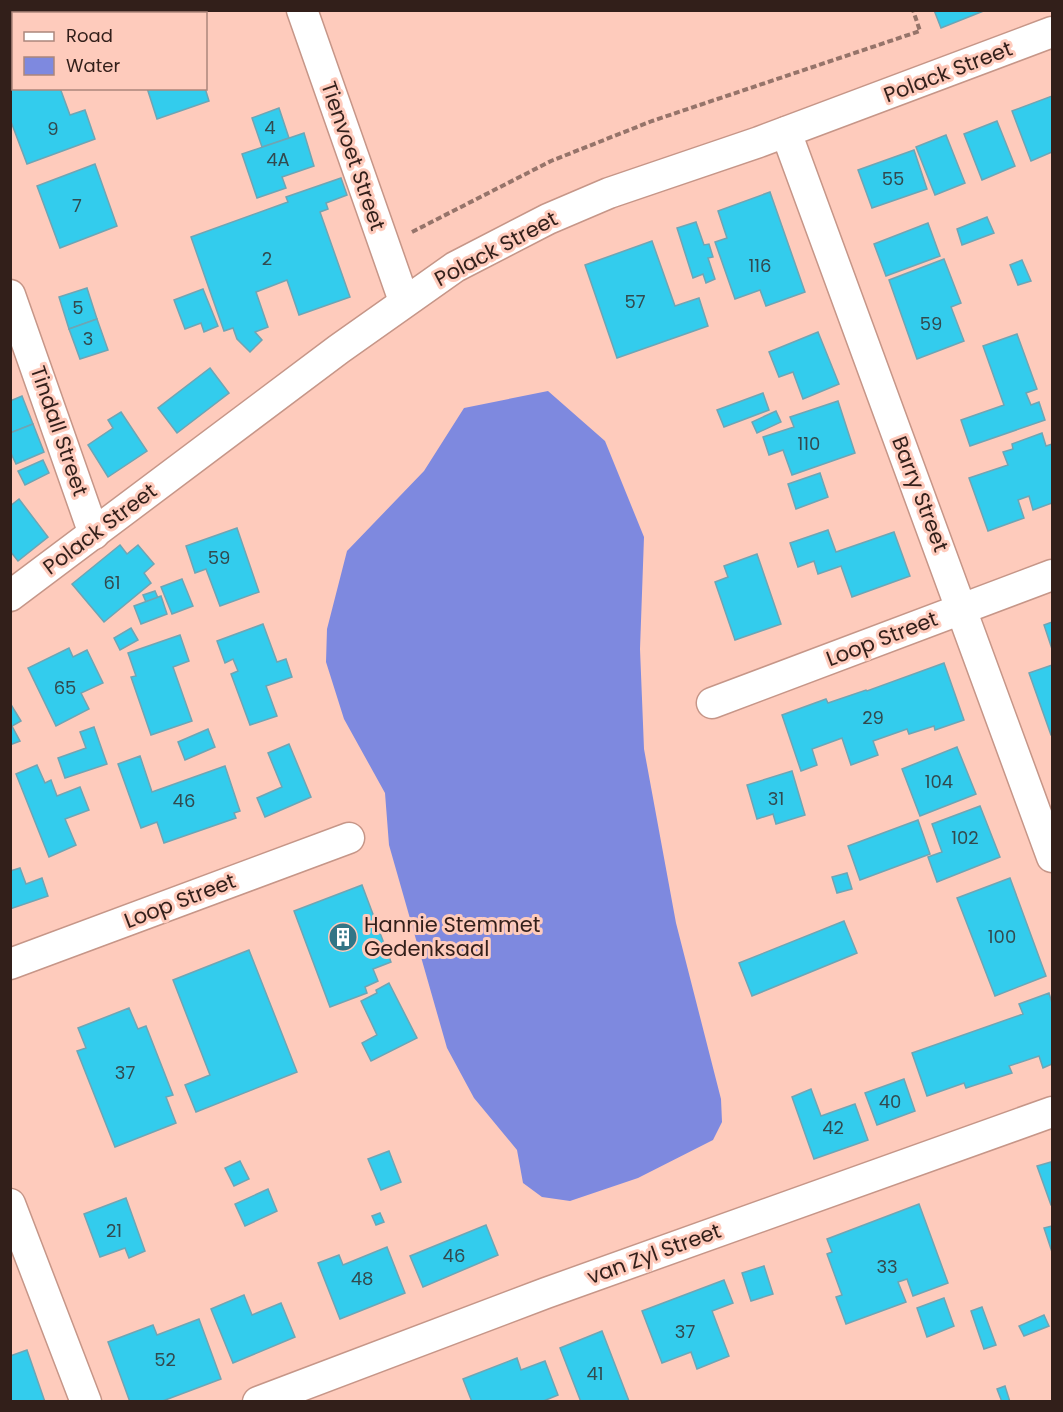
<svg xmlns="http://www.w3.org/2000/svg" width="1063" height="1412" viewBox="0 0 1063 1412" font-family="Poppins,sans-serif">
  <rect width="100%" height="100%" fill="#fecbbc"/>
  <!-- water -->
  <path fill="#7e89df" d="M548,391L605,441L644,537L640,649L644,749L676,923L721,1099L722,1122L713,1140L638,1178L570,1201L542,1197L523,1183L517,1150L474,1098L447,1048L389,845L385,793L344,719L326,662L327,629L347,551L424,471L464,408Z"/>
  <!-- building -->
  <g fill="#33cced" stroke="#6ea5b4" stroke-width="1.5">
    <path d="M10,10H30L31,14H14V56L10,57Z"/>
    <path d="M934,10H986L941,28Z"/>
    <path d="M14,87V88H60L70,115L85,110L95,139L27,164L10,119V88Z"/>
    <path d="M147,88H205L209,101L157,119Z"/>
    <path d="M1052,96V152L1031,161L1012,111Z"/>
    <path d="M279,108L289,138L262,147L252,118Z"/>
    <path d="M997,121L1015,166L982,180L964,134Z"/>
    <path d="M304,133L314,166L282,177L286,188L257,198L242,154Z"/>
    <path d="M946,135L965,183L935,195L916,147Z"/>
    <path d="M914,150L927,189L872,208L858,170Z"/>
    <path d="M95,164L117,226L60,248L37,186Z"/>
    <path d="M341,178L347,195L326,203L328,209L320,212L350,297L299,315L287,280L256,292L268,327L255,332L262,340L250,352L237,339L233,328L224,331L191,237L288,202L286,197Z"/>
    <path d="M770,192L805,292L766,306L760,290L735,299L715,242L727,238L718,211Z"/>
    <path d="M987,217L994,233L962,245L957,229Z"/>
    <path d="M696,222L704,245L709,244L713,257L708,258L715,279L706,283L703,274L693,278L677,228Z"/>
    <path d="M928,223L940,256L886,276L874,244Z"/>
    <path d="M652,241L675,306L699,298L708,326L617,358L585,265Z"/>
    <path d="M944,259L961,303L951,307L964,341L917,359L889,280Z"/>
    <path d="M1022,260L1031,281L1018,285L1010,265Z"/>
    <path d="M87,288L97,319L69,329L59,297Z"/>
    <path d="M203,289L218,326L204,332L201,323L185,329L174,300Z"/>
    <path d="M97,319L108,350L80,359L69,329Z"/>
    <path d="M818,332L839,384L803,399L793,372L779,377L769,352Z"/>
    <path d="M1017,334L1037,389L1026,393L1031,405L1039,402L1045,420L970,446L961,420L1004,405L983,346Z"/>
    <path d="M210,368L229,393L177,433L158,408Z"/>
    <path d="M763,393L769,410L724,427L717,410Z"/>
    <path d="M22,396L33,424L10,433V401Z"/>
    <path d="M838,401L855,453L792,475L783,450L769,455L763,437L794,427L790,417Z"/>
    <path d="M776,411L781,422L757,433L752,422Z"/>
    <path d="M121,412L147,451L108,477L88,445L113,428L108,420Z"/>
    <path d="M33,424L44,452L16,464L10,451V433Z"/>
    <path d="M1042,433L1046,446L1052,444V503L1033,510L1029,496L1018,500L1024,518L988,531L969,478L1008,465L1003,452L1013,449L1012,444Z"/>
    <path d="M43,460L49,473L25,485L18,471Z"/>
    <path d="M820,473L828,497L796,509L788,484Z"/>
    <path d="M19,499L48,537L18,561L10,551V506Z"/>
    <path d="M237,528L259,592L220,606L206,569L195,573L186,546Z"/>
    <path d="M828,530L836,552L894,532L910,576L852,597L841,566L818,574L814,561L798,567L790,543Z"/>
    <path d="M120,545L127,554L138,545L154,564L144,573L151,583L104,622L72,584Z"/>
    <path d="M757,554L781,624L735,640L715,582L728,577L724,566Z"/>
    <path d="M182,579L193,606L172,614L161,587Z"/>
    <path d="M155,591L158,598L146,602L143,595Z"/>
    <path d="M161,596L167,614L141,624L134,606Z"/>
    <path d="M1052,622V649L1044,625Z"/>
    <path d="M263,624L277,662L286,659L292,677L266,686L277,716L250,725L231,674L238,671L233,659L225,663L217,641Z"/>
    <path d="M131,628L138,640L120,650L114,638Z"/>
    <path d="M180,635L189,661L173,667L192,721L151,735L131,677L136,676L128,653Z"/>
    <path d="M69,648L73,657L87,650L103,683L81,693L89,709L56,726L28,668Z"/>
    <path d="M944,663L964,720L935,730L934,726L909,734L907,729L873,741L878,755L851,765L842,738L812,749L817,765L801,771L782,715L826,699L828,703L866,690L867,691Z"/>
    <path d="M1052,665V735H1051L1029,673Z"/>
    <path d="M10,703L21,721L12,726L20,741L10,745Z"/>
    <path d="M94,727L107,764L65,778L58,758L86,748L80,732Z"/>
    <path d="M208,729L215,747L185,760L178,742Z"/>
    <path d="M289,744L311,797L265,817L257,798L282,787L268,753Z"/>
    <path d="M957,747L976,794L920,816L902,769Z"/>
    <path d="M140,756L152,792L225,766L240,811L234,813L236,818L164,843L157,822L141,828L118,764Z"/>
    <path d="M37,765L45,783L51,780L57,796L80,787L89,810L65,819L76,845L49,857L16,774Z"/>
    <path d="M792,771L805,815L776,824L773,814L757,819L747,785Z"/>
    <path d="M980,806L1000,857L937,882L928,857L942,852L932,824Z"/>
    <path d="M918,820L930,854L860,880L848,846Z"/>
    <path d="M20,868L26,884L42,878L48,896L10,909V871Z"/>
    <path d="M847,873L852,889L837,893L832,877Z"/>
    <path d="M1010,878L1046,976L995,996L957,898Z"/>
    <path d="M362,885L391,962L373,969L378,981L365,987L367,993L330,1007L294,911Z"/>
    <path d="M844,921L857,953L752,996L739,963Z"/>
    <path d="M249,950L297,1072L196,1112L185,1085L210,1075L173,980Z"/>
    <path d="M389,983L417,1038L371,1061L362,1043L377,1035L361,1001L377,993L376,990Z"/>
    <path d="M1049,993L1052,1003V1064L1043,1068L1039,1056L1009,1066L1012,1073L966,1088L964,1083L927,1096L912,1053L1023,1014L1019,1004Z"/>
    <path d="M129,1008L138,1029L146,1026L173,1095L166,1097L176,1123L115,1147L77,1051L86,1048L78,1028Z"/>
    <path d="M904,1079L915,1111L877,1125L865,1093Z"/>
    <path d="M811,1089L821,1116L855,1104L868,1140L814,1159L792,1097Z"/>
    <path d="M389,1151L401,1182L381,1190L368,1159Z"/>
    <path d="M240,1161L249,1179L234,1186L225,1168Z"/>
    <path d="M1051,1162L1052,1167V1205H1051L1037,1166Z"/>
    <path d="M268,1189L277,1211L245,1226L235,1204Z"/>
    <path d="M126,1198L145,1251L129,1258L125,1248L100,1257L84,1214Z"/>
    <path d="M919,1204L948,1283L913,1296L907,1279L898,1282L906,1302L846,1324L836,1297L842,1295L827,1254L832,1252L827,1239Z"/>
    <path d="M380,1213L384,1222L376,1225L372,1216Z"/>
    <path d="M486,1225L498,1255L423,1287L410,1256Z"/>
    <path d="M1052,1226V1252L1044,1228Z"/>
    <path d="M387,1247L405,1293L340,1319L318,1263L339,1255L343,1265Z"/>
    <path d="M764,1266L773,1294L751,1301L742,1273Z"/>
    <path d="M724,1280L733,1303L712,1311L729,1356L697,1369L691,1352L662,1363L642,1311Z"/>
    <path d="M244,1295L252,1315L281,1303L295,1337L233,1363L211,1309Z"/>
    <path d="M944,1298L954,1326L927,1337L917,1308Z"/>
    <path d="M982,1307L996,1345L984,1349L971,1311Z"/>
    <path d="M1044,1315L1049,1326L1024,1336L1019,1326Z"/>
    <path d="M199,1319L221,1379L160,1402H130L108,1342L153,1325L157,1335Z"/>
    <path d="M602,1331L629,1401L628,1402H581L560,1348Z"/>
    <path d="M27,1350L45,1402H10V1356Z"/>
    <path d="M517,1358L521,1370L545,1361L558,1395L541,1402H472L463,1379Z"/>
    <path d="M1005,1386L1010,1402H1002L997,1389Z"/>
  </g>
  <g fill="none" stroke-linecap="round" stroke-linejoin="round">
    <!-- street casing -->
    <g stroke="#c69688" stroke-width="33">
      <g id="street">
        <path d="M302,10L404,301"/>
        <path d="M786,132L1052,857"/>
        <path d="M10,295L94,534"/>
        <path d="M10,596L339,349L455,267L548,219L609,193L759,142L1052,32"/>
        <path d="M712,703L1052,575"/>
        <path d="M10,964L349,838"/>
        <path d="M10,1204L86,1402"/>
        <path d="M258,1402L546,1293L1052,1112"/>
      </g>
    </g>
    <!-- path -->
    <path stroke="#96746a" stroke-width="4" stroke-dasharray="6 3" stroke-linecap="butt" d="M412,232L551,161L652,121L920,31L913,10"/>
    <!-- street -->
    <use href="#street" stroke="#fff" stroke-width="30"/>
  </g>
  <!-- icons -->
  <defs>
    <g id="building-disc" transform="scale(1.5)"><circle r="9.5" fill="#327586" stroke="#fecbbc"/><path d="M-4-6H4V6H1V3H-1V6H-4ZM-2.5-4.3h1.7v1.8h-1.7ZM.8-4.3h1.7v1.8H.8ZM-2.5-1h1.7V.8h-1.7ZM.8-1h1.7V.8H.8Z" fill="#fff"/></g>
  </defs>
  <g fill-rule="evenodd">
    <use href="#building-disc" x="343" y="937"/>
  </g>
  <g text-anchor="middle" stroke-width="6" stroke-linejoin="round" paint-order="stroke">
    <!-- number labels -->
    <g font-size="18" fill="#324a4f">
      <text x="270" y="134">4</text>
      <text x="53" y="135">9</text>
      <text x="278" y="166">4A</text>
      <text x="893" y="185">55</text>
      <text x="77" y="212">7</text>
      <text x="267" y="265">2</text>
      <text x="760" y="272">116</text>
      <text x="635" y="308">57</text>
      <text x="78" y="314">5</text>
      <text x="931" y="330">59</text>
      <text x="88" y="345">3</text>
      <text x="809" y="450">110</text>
      <text x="219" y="564">59</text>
      <text x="112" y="589">61</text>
      <text x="65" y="694">65</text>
      <text x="873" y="724">29</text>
      <text x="939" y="788">104</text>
      <text x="776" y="805">31</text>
      <text x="184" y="807">46</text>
      <text x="965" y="844">102</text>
      <text x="1002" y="943">100</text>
      <text x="125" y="1079">37</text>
      <text x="890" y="1108">40</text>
      <text x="833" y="1134">42</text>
      <text x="114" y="1237">21</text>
      <text x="454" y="1262">46</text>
      <text x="887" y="1273">33</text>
      <text x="362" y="1285">48</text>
      <text x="685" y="1338">37</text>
      <text x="165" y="1366">52</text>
      <text x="595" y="1380">41</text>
    </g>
    <!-- street labels -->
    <g font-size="21" fill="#321f1a" stroke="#fecbbc">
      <text transform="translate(948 72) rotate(-21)" y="7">Polack Street</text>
      <text transform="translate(353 156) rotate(71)" y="7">Tienvoet Street</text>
      <text transform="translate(496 249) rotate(-28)" y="7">Polack Street</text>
      <text transform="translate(59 431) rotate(71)" y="7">Tindall Street</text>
      <text transform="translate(920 494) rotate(69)" y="7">Barry Street</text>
      <text transform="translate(100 529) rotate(-37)" y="7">Polack Street</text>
      <text transform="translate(882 639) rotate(-21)" y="7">Loop Street</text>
      <text transform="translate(180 901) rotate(-21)" y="7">Loop Street</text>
      <text transform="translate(654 1254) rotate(-20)" y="7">van Zyl Street</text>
    </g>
    <!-- poi labels -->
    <g font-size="21" fill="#321f1a" stroke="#fecbbc" text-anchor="start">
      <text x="364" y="932">Hannie Stemmet<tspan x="364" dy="24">Gedenksaal</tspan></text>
    </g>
  </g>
  <!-- border -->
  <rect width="1063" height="1412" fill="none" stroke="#321f1a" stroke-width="24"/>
  <!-- legend -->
  <rect x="12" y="12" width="195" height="78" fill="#fecbbc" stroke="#ac867b" stroke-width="1.5"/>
  <rect x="24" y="32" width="30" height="9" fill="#ffffff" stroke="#ac867b" stroke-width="1.5"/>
  <text x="66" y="42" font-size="18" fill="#321f1a">Road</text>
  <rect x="24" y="57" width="30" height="18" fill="#7e89df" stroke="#ac867b" stroke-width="1.5"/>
  <text x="66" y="72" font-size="18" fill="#321f1a">Water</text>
</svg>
